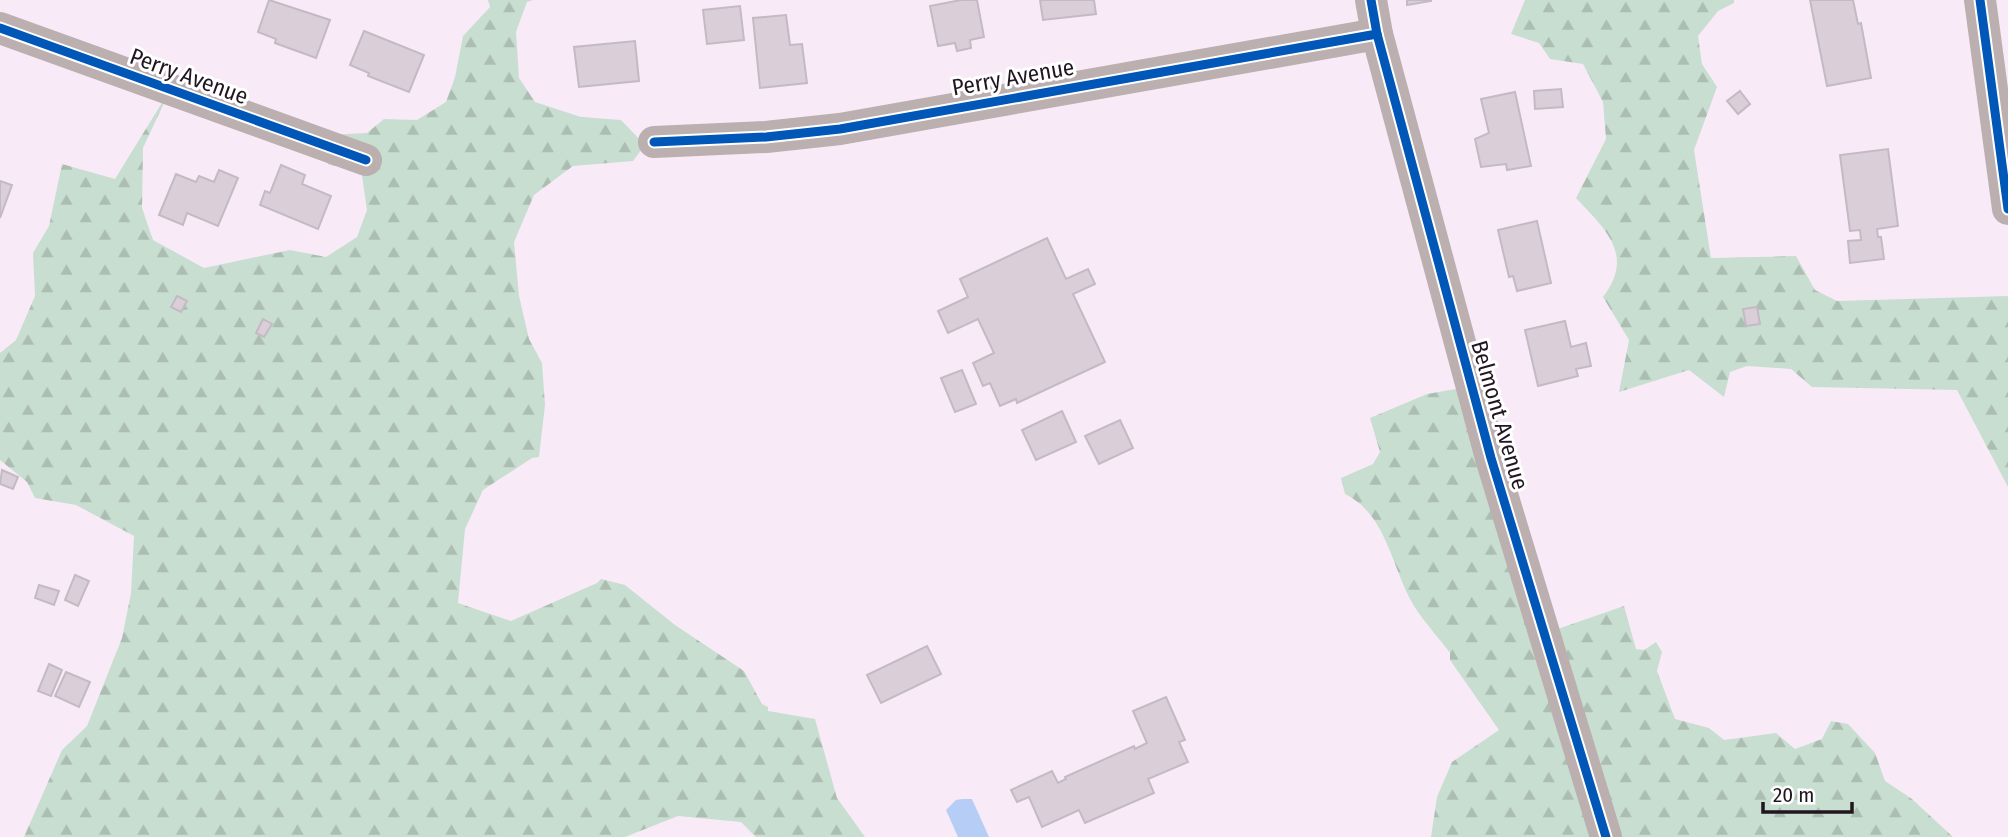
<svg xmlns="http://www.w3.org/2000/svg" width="2008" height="837" viewBox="0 0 2008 837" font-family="'Fira Sans Condensed',sans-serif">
  <defs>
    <pattern id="forest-firs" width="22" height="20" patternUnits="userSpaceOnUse" patternTransform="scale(1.75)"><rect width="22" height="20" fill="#c8ded0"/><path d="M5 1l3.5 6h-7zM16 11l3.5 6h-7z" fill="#acbeb2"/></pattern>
  </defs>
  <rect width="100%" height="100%" fill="#f8ebf7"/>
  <!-- forest -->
  <g fill="url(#forest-firs)">
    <path d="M488,0H533L527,2L516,32L519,78L535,102L581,117L621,120L645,145L633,161L573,166L534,195L514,242L519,296L529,339L542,363L545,405L539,457L532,458L483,490L465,529L458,603L511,621L597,583L601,579L625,585L675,625L744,671L762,704L768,707V711L815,719L837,798L865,837H756L741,822L678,816L625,837H24L62,750L87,726L122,638L131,593L134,536L76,505L35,498L27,482L0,460V353L16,340L35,296L33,253L49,226L62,164L115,179L171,88L143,148L142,208L153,240L204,268L290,250L326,257L357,237L367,210L361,169L329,165L305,138L307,136L367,133L384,119L417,120L446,102L455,77L463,36L490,7Z"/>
    <path d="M1525,0H1734V3L1718,11L1698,36L1702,64L1717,87L1694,150L1711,258L1796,256L1815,290L1837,301L2008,296V487L1957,390L1812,387L1791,369L1747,366L1730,372L1724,397L1689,370L1619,392L1629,340L1603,297C1635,255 1606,230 1576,198L1606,139L1603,102L1583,64L1550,59L1539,43L1511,34Z"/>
    <path d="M1473,386L1549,632L1624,606L1636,649L1644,650L1656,642L1662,652L1657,671L1675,719L1709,728L1724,740L1776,733L1795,749L1822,739L1831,721L1848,724L1875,753L1885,781L1912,799L1953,837H1431L1437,797L1452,762L1499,730L1450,660V653C1437,635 1419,617 1409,597C1391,561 1384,513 1345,494L1341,478L1373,464L1380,452L1370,418L1427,394Z"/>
  </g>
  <!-- water -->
  <path fill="#b6cef6" d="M962,799H972L989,837H958L946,810L956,800Z"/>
  <!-- building -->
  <g fill="#daced9" stroke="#c4bac4" stroke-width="2">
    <path d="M269,0L330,20L316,58L275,43L276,39L258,32Z"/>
    <path d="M961,0H977L984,37L970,40L971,48L957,51L955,43L938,46L930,6Z"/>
    <path d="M1040,0H1094L1096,14L1043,20Z"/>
    <path d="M1407,0H1431V1L1407,5Z"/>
    <path d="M1810,0H1853L1858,24L1861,23L1871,78L1827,86Z"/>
    <path d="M740,6L744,40L707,44L703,10Z"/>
    <path d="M786,15L790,45L802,44L807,83L760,88L753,18Z"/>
    <path d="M364,31L424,55L409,92L368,76L369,73L350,65Z"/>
    <path d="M635,41L639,81L579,87L574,47Z"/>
    <path d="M1561,89L1563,107L1535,109L1534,91Z"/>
    <path d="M1740,91L1750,104L1738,114L1727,101Z"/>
    <path d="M1515,92L1531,166L1507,170L1506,164L1481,167L1475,139L1489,133L1481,99Z"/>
    <path d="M1888,149L1898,226L1877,229L1878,237H1881L1884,259L1850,263L1848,241L1861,240L1860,230L1850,231L1840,155Z"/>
    <path d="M281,165L305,175L302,184L331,196L318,229L260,205L265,191L270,193Z"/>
    <path d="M219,170L238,178L218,226L187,213L183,225L159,215L176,174L196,182L199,176L214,182Z"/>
    <path d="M0,181L12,185L0,218Z"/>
    <path d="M1537,221L1551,283L1517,291L1513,276L1509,277L1498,230Z"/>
    <path d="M1047,238L1066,279L1088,269L1095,284L1073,294L1105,362L1017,403L1016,399L1000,406L990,383L983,386L973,363L994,353L978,319L948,333L938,311L968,297L960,279Z"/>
    <path d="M177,296L187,301L181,312L171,307Z"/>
    <path d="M1757,307L1760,324L1746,326L1743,309Z"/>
    <path d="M263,319L272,324L264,337L256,333Z"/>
    <path d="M1565,321L1571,347L1586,343L1591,366L1576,369L1578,376L1538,386L1525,330Z"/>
    <path d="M962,370L976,404L955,412L941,378Z"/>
    <path d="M1062,411L1076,442L1036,460L1022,430Z"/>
    <path d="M1120,420L1133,448L1099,464L1085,436Z"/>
    <path d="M2,470L18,477L13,489L0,484Z"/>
    <path d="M75,575L89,581L78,606L65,600Z"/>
    <path d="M39,585L59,591L54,605L35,598Z"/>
    <path d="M927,646L941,674L881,703L867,675Z"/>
    <path d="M49,664L62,670L51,696L38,691Z"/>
    <path d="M66,672L90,682L79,707L55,696Z"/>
    <path d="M1166,697L1185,740L1179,742L1188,762L1148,779L1154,793L1085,823L1079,810L1042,827L1029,797L1017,802L1011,790L1052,771L1058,783L1066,779L1065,777L1134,746L1135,749L1147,743L1133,711Z"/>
  </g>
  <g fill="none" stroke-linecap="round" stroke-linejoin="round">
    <!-- street -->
    <g stroke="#bcafb0" stroke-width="32">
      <path d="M1371,0L1377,34L1491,458L1606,837"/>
      <path d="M1980,0L2008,209"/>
      <path d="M0,28L366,160"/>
      <path d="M654,142L766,137L840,129L1377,34"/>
    </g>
    <!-- cycleway casing -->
    <g stroke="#fff" stroke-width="13">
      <g id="cycleway">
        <path d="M1371,0L1377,34L1491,458L1606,837"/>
        <path d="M1980,0L2008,209"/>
        <path d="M0,28L366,160"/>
        <path d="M654,142L766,137L840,129L1377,34"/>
      </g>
    </g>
    <!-- cycleway -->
    <use href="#cycleway" stroke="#0057b8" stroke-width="9"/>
  </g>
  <g text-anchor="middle" stroke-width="6" stroke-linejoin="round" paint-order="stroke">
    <!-- street labels -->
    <g font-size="23" fill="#20161f" stroke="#fff">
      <text transform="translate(189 76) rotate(20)" y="8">Perry Avenue</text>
      <text transform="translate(1013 77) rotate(-10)" y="8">Perry Avenue</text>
      <text transform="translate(1500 415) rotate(74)" y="8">Belmont Avenue</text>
    </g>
  </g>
  <!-- scale -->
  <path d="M1763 802v10h89v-10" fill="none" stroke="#20161f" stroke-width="3.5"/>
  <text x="1773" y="802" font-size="21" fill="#20161f" stroke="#ffffff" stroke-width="5" paint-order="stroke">20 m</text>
</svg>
